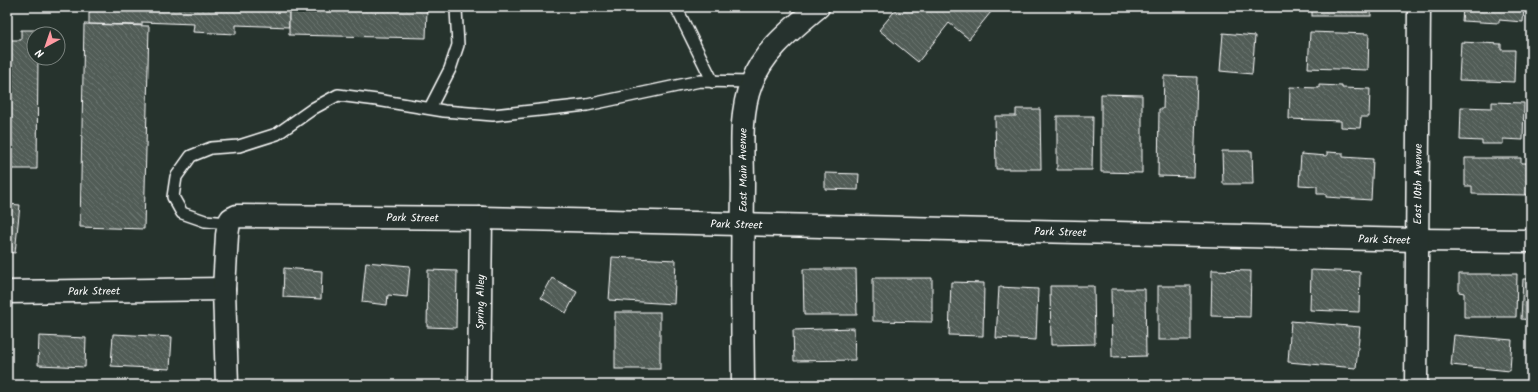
<svg xmlns="http://www.w3.org/2000/svg" width="1538" height="392" viewBox="0 0 1538 392" font-family="Kalam,sans-serif">
  <defs>
    <pattern id="building-back-hatch" width="6" height="6" patternUnits="userSpaceOnUse"><rect width="6" height="6" fill="#515c57"/><path d="M-1 5l2 2M0 0l6 6M5-1l2 2" fill="none" stroke="#6b7470"/></pattern>
  </defs>
  <rect width="100%" height="100%" fill="#26332d"/>
  <filter id="ink" filterUnits="userSpaceOnUse"><feTurbulence type="fractalNoise" baseFrequency=".025" numOctaves="2"/><feDisplacementMap in="SourceGraphic" scale="8" xChannelSelector="R" yChannelSelector="G"/><feConvolveMatrix kernelMatrix="1 2 1 2 8 2 1 2 1" color-interpolation-filters="sRGB"/></filter>
  <g filter="url(#ink)">
    <!-- building -->
    <g fill="url(#building-back-hatch)" stroke="#fff">
      <path d="M89,7H289V27L236,25V34L193,32L194,24L142,22V25L89,24Z"/>
      <path d="M289,7H472V10L427,9L426,38L289,35Z"/>
      <path d="M898,7H995L969,39L949,23L918,62L879,30Z"/>
      <rect x="1312" y="7" width="59" height="9"/>
      <path d="M1463,7H1524L1523,22L1499,20V23L1462,21Z"/>
      <path d="M84,24L149,26L144,229L80,227Z"/>
      <path d="M21,30H38V34H34V58H38L37,169H7V40H21Z"/>
      <path d="M1310,32L1369,34L1368,70L1308,68Z"/>
      <path d="M1223,33L1255,36L1252,74L1220,71Z"/>
      <path d="M1461,42L1501,44V50H1515L1514,82L1459,80Z"/>
      <path d="M1164,76L1197,77L1194,177L1158,176L1159,109H1163Z"/>
      <path d="M1319,85L1342,86V88L1370,89L1369,117H1361L1360,128L1341,127V121L1289,119L1290,87L1319,88Z"/>
      <path d="M1101,94L1142,95V173L1101,172Z"/>
      <path d="M1492,102L1524,103L1523,140L1503,139V144H1482V141L1460,140L1461,107L1492,108Z"/>
      <path d="M1016,109H1040L1041,169H996L995,116H1016Z"/>
      <path d="M1057,116H1093L1092,170H1057Z"/>
      <path d="M1222,151H1252L1253,184H1223Z"/>
      <path d="M1327,152L1343,153V157L1373,159L1371,200L1326,197V194H1317V186L1299,185L1301,154L1327,156Z"/>
      <path d="M1465,158H1521V163H1530L1529,195L1472,194V186H1465Z"/>
      <path d="M825,173L859,174L858,190L825,189Z"/>
      <path d="M7,204L20,205L15,253L7,252Z"/>
      <path d="M612,257L676,260L674,304L609,300Z"/>
      <path d="M366,262L410,266L407,297L388,295L387,305L362,302Z"/>
      <path d="M284,268L322,271L321,299L283,297Z"/>
      <path d="M803,269H856L857,315H804Z"/>
      <path d="M428,270L457,271L456,328L427,327Z"/>
      <path d="M1212,270L1251,271L1250,317L1211,316Z"/>
      <path d="M1311,270L1360,272L1359,312L1310,310Z"/>
      <path d="M1459,274H1517L1516,317H1464V293L1459,292Z"/>
      <path d="M552,278L577,292L566,313L541,298Z"/>
      <path d="M873,278H932V322L873,321Z"/>
      <path d="M1523,279H1531V320L1521,319Z"/>
      <path d="M951,282L984,283L983,336L949,335Z"/>
      <path d="M1050,286H1094L1095,344L1051,345Z"/>
      <rect x="1158" y="286" width="33" height="54"/>
      <path d="M999,287L1038,289L1036,340L996,338Z"/>
      <path d="M1111,289H1145L1146,356L1112,357Z"/>
      <rect x="615" y="312" width="45" height="57"/>
      <path d="M1291,321L1360,327L1356,368L1288,362Z"/>
      <path d="M854,328L855,360L794,361L793,330Z"/>
      <path d="M113,334L172,337L170,369L111,366Z"/>
      <path d="M1454,335L1512,340L1510,371L1451,365Z"/>
      <path d="M39,336L86,338L85,367L38,365Z"/>
      <path d="M802,381L852,382V385H802Z"/>
      <path d="M295,382L342,385H295Z"/>
    </g>
    <g fill="none" stroke-linecap="round" stroke-linejoin="round">
      <!-- service casing -->
      <g stroke="#fff" stroke-width="14">
        <g id="service">
          <path d="M676,7L713,82"/>
          <path d="M430,108L450,69L458,45L456,9"/>
          <path d="M229,223L205,221L182,213L173,197L176,177L191,156L211,148L239,146L277,134L314,108L338,95L377,100L444,111L493,115L587,105L700,81L751,82"/>
        </g>
      </g>
      <!-- minor casing -->
      <g stroke="#fff" stroke-width="25">
        <g id="minor">
          <path id="s1" d="M7,292L224,289"/>
          <path id="s2" d="M227,385L224,289L227,235L229,223L231,219L237,216L481,218L1417,240L1531,241"/>
          <path id="s3" d="M479,385L481,218"/>
          <path id="s4" d="M743,385C742,318 742,252 743,185C743,152 739,115 751,84C763,51 792,29 818,7"/>
          <path id="s5" d="M1416,385L1419,7"/>
        </g>
      </g>
      <!-- service -->
      <use href="#service" stroke="#26332d" stroke-width="11"/>
      <!-- minor -->
      <use href="#minor" stroke="#26332d" stroke-width="22"/>
    </g>
  </g>
  <g text-anchor="middle" stroke-width="4" stroke-linejoin="round" paint-order="stroke">
    <!-- street labels -->
    <g font-size="11" fill="#fff" stroke="#26332d">
      <text dy="4" stroke="none"><textPath href="#s4" startOffset="215">East Main Avenue</textPath></text>
      <text dy="4" stroke="none"><textPath href="#s5" startOffset="201">East 10th Avenue</textPath></text>
      <text dy="4" stroke="none"><textPath href="#s2" startOffset="349">Park Street</textPath></text>
      <text dy="4" stroke="none"><textPath href="#s2" startOffset="673">Park Street</textPath></text>
      <text dy="4" stroke="none"><textPath href="#s2" startOffset="997">Park Street</textPath></text>
      <text dy="4" stroke="none"><textPath href="#s2" startOffset="1321">Park Street</textPath></text>
      <text dy="4" stroke="none"><textPath href="#s1" startOffset="87">Park Street</textPath></text>
      <text dy="4" stroke="none"><textPath href="#s3" startOffset="83">Spring Alley</textPath></text>
    </g>
  </g>
  <!-- margin -->
  <rect width="1538" height="392" fill="none" stroke="#26332d" stroke-width="24"/>
  <rect x="12" y="12" width="1514" height="368" fill="none" stroke="#fff" stroke-width="1.5" filter="url(#ink)"/>
  <!-- north arrow -->
  <g transform="translate(46 46) rotate(220)"><circle r="19" fill="#26332d" stroke="#7d8581"/>
  <path d="M0-3L7 15L0 10L-7 15Z" fill="#ff9aa2"/>
  <text y="-6" font-size="11" font-weight="bold" text-anchor="middle" fill="#ffffff">N</text>
  </g>
</svg>
